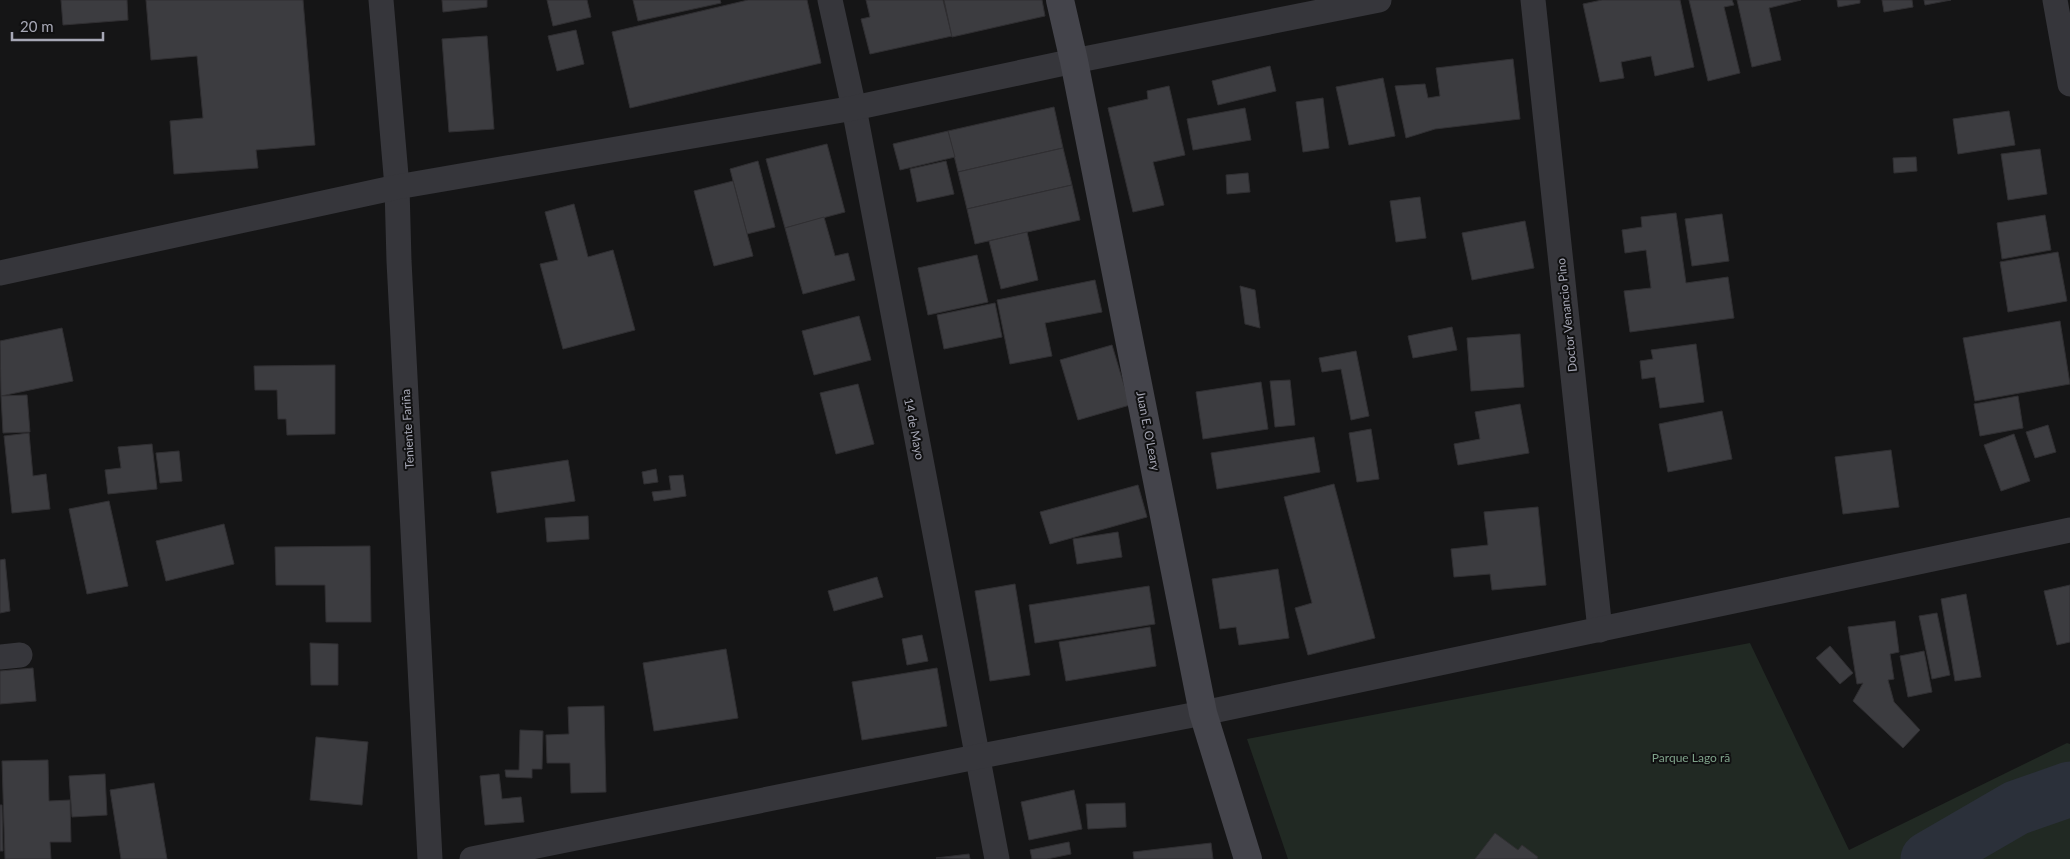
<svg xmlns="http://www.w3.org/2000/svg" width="2070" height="859" viewBox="0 0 2070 859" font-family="Lato,sans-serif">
  <rect width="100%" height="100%" fill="#151516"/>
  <!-- green -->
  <path fill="#212923" d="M1750,643L1849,850L2067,743L2070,744V859H1288L1247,739Z"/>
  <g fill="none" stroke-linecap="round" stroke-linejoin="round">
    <!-- river -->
    <path stroke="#2b303a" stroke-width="55" d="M1928,859L2016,808L2070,789"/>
  </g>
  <!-- building -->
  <g fill="#3c3c40" stroke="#302f32">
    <path d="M61,0H127L128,20L63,25Z"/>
    <path d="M146,0H303L315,145L256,150L258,168L174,174L170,121L203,118L197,56L151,60Z"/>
    <path d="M442,0H487V7L443,12Z"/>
    <path d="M547,0H587L591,17L553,26Z"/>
    <path d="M633,0H720L721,3L638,21Z"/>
    <path d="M748,0H807L821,63L630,108L612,32Z"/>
    <path d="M866,0H943L952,36L870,54L861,19L870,17Z"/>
    <path d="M944,0H1042L1045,16L952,37Z"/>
    <path d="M1602,0H1680L1694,67L1655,76L1651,56L1621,62L1624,78L1600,82L1583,4Z"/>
    <path d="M1689,0H1732L1734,5L1724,7L1740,73L1708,81Z"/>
    <path d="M1737,0H1801L1769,8L1781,60L1752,67Z"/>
    <path d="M1837,0H1860V3L1838,7Z"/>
    <path d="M1882,0H1912L1913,7L1884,12Z"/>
    <path d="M1924,0H1951L1925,5Z"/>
    <path d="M576,30L584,64L557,71L548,36Z"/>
    <path d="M487,36L494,129L449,132L442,39Z"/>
    <path d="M1513,59L1520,119L1435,129L1406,138L1395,86L1425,84L1428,98L1440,96L1436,68Z"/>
    <path d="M1270,66L1276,91L1218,105L1212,81Z"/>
    <path d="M1383,78L1395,136L1349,145L1336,87Z"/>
    <path d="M1169,86L1185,155L1153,162L1164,205L1133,212L1108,108L1148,99L1147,91Z"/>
    <path d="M1323,98L1329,148L1303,152L1296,102Z"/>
    <path d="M1054,107L1063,148L958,172L948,131Z"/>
    <path d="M1245,108L1251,140L1193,150L1187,119Z"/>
    <path d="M2009,111L2015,145L1958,154L1953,119Z"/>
    <path d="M948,131L955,157L900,170L893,144Z"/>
    <path d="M827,144L845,212L785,228L766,159Z"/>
    <path d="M1063,148L1072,185L967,209L958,172Z"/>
    <path d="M2040,149L2047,194L2008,200L2001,154Z"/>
    <path d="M1916,157L1917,171L1894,173L1893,158Z"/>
    <path d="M758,161L775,227L747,234L730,169Z"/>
    <path d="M946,161L954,194L917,202L910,169Z"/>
    <path d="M1248,173L1250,192L1227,194L1226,175Z"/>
    <path d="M733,181L753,256L714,266L694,191Z"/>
    <path d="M1072,185L1080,220L975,244L967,209Z"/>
    <path d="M1420,197L1426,238L1396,242L1390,201Z"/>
    <path d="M574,204L588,257L613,250L635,330L563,349L540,264L558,260L545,212Z"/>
    <path d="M1676,213L1686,283L1728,277L1734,318L1630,332L1624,291L1651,288L1646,250L1625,253L1622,230L1642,227L1641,217Z"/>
    <path d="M1722,214L1729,261L1692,266L1685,219Z"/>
    <path d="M2045,215L2051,250L2002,259L1997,223Z"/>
    <path d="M824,217L835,256L848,253L855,280L803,294L785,228Z"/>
    <path d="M1525,221L1534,268L1472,280L1462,233Z"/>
    <path d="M1027,232L1038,280L1001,289L989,241Z"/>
    <path d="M2058,252L2067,301L2008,312L2000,262Z"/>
    <path d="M977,255L988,302L928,315L918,268Z"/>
    <path d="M1095,280L1102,312L1045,323L1052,356L1010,364L997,300Z"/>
    <path d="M1240,286L1255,290L1260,328L1245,324Z"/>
    <path d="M995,303L1002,337L944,349L937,315Z"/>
    <path d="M859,316L871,360L814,375L802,331Z"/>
    <path d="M2060,321L2070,384L1975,401L1963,338Z"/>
    <path d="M1452,327L1457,350L1413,358L1408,336Z"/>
    <path d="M62,328L73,381L1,396L0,341Z"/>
    <path d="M1520,334L1524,387L1471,391L1467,338Z"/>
    <path d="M1696,344L1704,402L1660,408L1655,377L1642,379L1640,361L1653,359L1651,350Z"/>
    <path d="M1112,345L1130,405L1078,420L1060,360Z"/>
    <path d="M1356,351L1369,416L1351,420L1341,369L1322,372L1319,358Z"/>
    <path d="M335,365V434L287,435L286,419H278L277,390H255L254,366Z"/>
    <path d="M1290,380L1295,425L1275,427L1270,381Z"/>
    <path d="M1261,382L1268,429L1203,439L1196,392Z"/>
    <path d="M858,384L874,444L836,454L820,393Z"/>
    <path d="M27,395L30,432L3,433L1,396Z"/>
    <path d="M2018,396L2023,428L1980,436L1974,404Z"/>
    <path d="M1520,404L1529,453L1458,465L1454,444L1480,439L1475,412Z"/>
    <path d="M1722,411L1732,459L1668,472L1659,424Z"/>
    <path d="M2048,425L2056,452L2035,458L2026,432Z"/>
    <path d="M1371,429L1379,479L1357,482L1349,433Z"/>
    <path d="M29,433L33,476L46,474L50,509L12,513L4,436Z"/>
    <path d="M2014,434L2030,481L2001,491L1984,445Z"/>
    <path d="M1314,437L1320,472L1217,489L1211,453Z"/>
    <path d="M152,444L157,489L108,494L105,470L121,468L118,447Z"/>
    <path d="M1891,450L1899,507L1843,514L1835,457Z"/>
    <path d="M179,451L182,481L160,483L156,453Z"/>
    <path d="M568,460L575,501L497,513L491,472Z"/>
    <path d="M656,469L658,482L644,484L642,472Z"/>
    <path d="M683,475L686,496L654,501L652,492L671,490L669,476Z"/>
    <path d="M1334,484L1375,638L1308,655L1295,608L1312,603L1284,497Z"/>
    <path d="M1138,485L1147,517L1050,544L1040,512Z"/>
    <path d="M109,501L128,586L87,594L69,509Z"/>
    <path d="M1538,507L1546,585L1492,590L1490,574L1454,577L1451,549L1488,545L1484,512Z"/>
    <path d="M588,516L589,539L547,542L545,518Z"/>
    <path d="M224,524L234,564L166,581L156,541Z"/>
    <path d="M1118,532L1122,557L1077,564L1073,539Z"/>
    <path d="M370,546L371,622H326L325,585H276L275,547Z"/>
    <path d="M5,559L10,611L0,613V560Z"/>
    <path d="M1278,569L1289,638L1239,645L1236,627L1220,629L1212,579Z"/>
    <path d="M877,577L883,597L834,611L828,591Z"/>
    <path d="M1015,584L1030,675L990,681L975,591Z"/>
    <path d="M2070,585V642L2057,645L2044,591Z"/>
    <path d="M1149,586L1155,624L1035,643L1029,605Z"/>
    <path d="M1966,594L1981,677L1955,681L1941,599Z"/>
    <path d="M1937,613L1950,675L1932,679L1919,616Z"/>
    <path d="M1895,621L1899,652L1890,654L1894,679L1888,680L1894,702L1920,730L1903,748L1853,701L1863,683L1857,684L1848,627Z"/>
    <path d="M1150,627L1156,666L1066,681L1059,642Z"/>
    <path d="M922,635L928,661L907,665L902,639Z"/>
    <path d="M310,643L338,644V685H311Z"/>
    <path d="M1830,646L1853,673L1840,684L1816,658Z"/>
    <path d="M726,649L738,718L654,731L643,663Z"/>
    <path d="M1924,651L1932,692L1908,697L1900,656Z"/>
    <path d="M33,668L36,701L0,704V671Z"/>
    <path d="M937,668L947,726L862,740L852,682Z"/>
    <path d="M604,706L606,792L571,793L570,763H547L546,735L569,734L568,707Z"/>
    <path d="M520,730L543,731L542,769H532V778L506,777L505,770H519Z"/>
    <path d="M316,737L368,742L362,805L310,800Z"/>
    <path d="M48,760L49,801L70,800L71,842H50L51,859H5L2,761Z"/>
    <path d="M105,774L107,815L72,817L69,776Z"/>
    <path d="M499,774L502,799L521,797L524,822L485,825L480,776Z"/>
    <path d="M154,783L167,859H121L110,790Z"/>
    <path d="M1074,790L1082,829L1029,840L1021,802Z"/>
    <path d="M1125,803L1126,827L1088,829L1086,804Z"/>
    <path d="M0,805H2L3,851H0Z"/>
    <path d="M1495,833L1518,850L1522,845L1538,857L1537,859H1475Z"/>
    <path d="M1069,842L1071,854L1047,859H1032L1030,850Z"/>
    <path d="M1211,843L1213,859H1134L1133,852Z"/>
    <path d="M969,854L970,859L936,858Z"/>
  </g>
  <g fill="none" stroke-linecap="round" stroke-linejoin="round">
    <!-- street -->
    <g stroke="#36363b" stroke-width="25">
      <path d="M381,0L397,187L399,261L430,859"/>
      <path d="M830,0L854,108L997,859"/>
      <path d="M1533,0L1600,630"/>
      <path d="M2055,0L2070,84"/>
      <path d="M0,273L397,187L854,108L1074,61L1379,0"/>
      <path d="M0,657L20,655"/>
      <path d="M472,859L976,757L1203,713L2070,530"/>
    </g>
    <!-- secondary -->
    <path stroke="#44444b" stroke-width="28" d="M1060,0L1074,61L1203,713L1248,859"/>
  </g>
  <g text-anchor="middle" stroke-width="4" stroke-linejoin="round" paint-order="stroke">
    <!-- street labels -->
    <g font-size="12" fill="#a7a8b6" stroke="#101011">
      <text transform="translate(1567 315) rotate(-96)" y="4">Doctor Venancio Pino</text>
      <text transform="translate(408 429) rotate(-93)" y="4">Teniente Fariña</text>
      <text transform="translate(914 429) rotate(79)" y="4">14 de Mayo</text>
      <text transform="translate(1148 431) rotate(79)" y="4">Juan E. O'Leary</text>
    </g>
    <!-- park labels -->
    <g font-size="12" fill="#7ea189" stroke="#101011">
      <text x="1691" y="762">Parque Lago rã</text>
    </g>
  </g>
  <!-- scale -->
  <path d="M12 32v8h91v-8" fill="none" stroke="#a7a8b6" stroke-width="2.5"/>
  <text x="20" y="32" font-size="15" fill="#a7a8b6" stroke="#101011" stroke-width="4" paint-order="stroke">20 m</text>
</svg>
